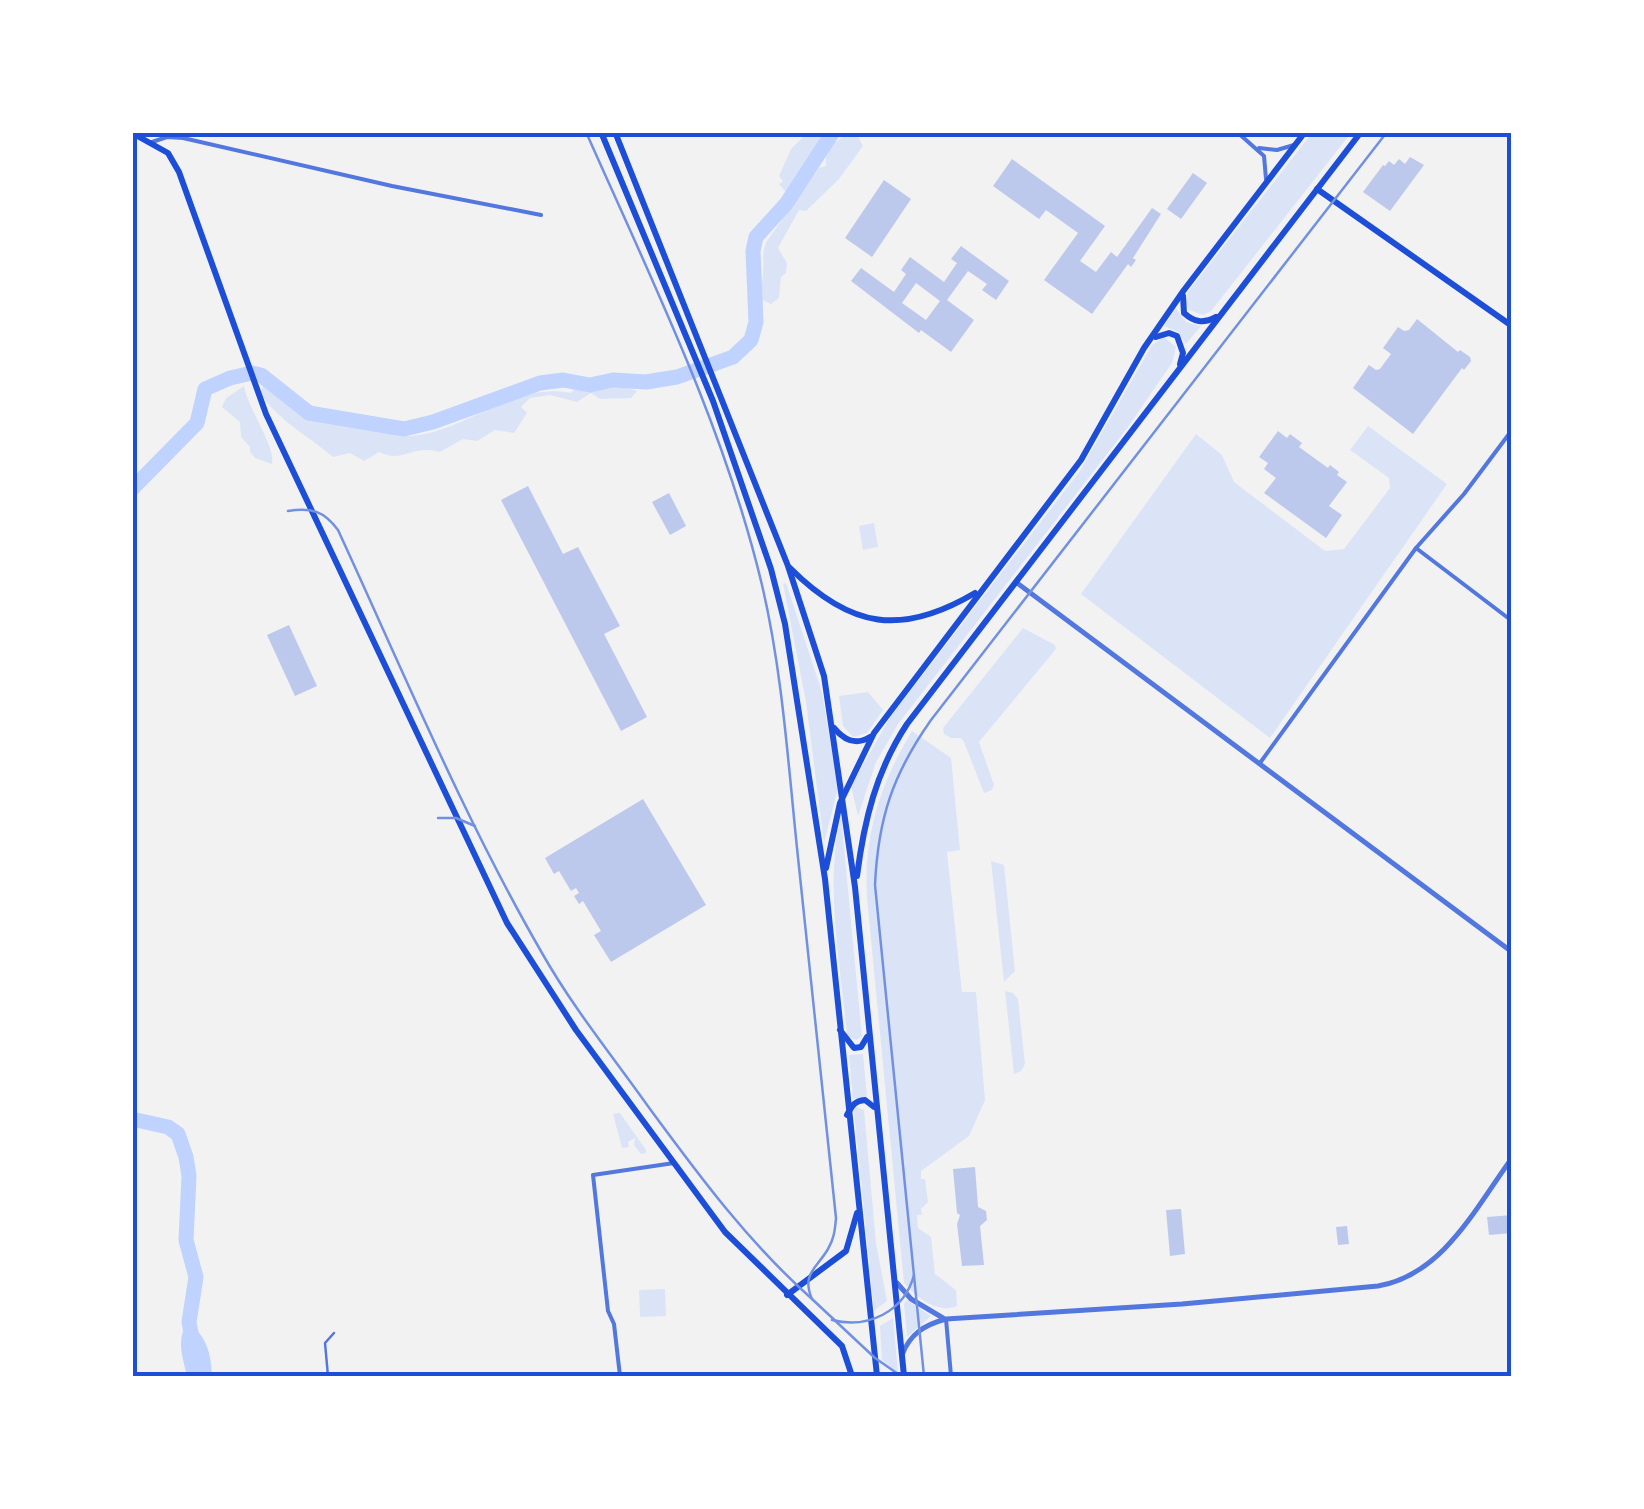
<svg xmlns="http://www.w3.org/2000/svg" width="1644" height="1509" viewBox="0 0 1644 1509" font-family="'Noto Sans',sans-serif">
  <rect width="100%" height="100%" fill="#f2f2f2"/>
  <!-- green -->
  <g fill="#dbe4f7">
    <path d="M807,133H824L795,184L785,191L779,184L783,181L779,176L791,149Z"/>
    <path d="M846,133H860L858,136L863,146L839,179L806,211L799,210L778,248L787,263L786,273L781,277L779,298L771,304L759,298C760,289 763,281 763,273C764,260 761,253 767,241L819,168L826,166C825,141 834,147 846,133Z"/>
    <path d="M1312,133H1351L1211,311L1203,315L1189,310L1185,302L1188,292Z"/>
    <path d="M1176,308L1186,322L1201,326L1186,344L1178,332L1164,326Z"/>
    <path d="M1164,337L1176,347L1172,363L1128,427L898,724L876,762L858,816L851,786L891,716L1080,471L1152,345Z"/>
    <path d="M264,385L306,418L392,430L398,436C458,440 510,380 571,393L577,387C599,393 621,383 637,391L631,398L600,399L591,393L577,402L550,395L530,398L521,407L527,413L514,433L495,430L477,441L463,439L440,452C411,444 403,464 379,452L364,461L350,453L333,457C311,438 273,417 260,392Z"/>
    <path d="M244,386C248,409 276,447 272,464L255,458L250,452V447L241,437L240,422L222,407L226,398Z"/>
    <path d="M1368,426L1447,484L1270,738L1081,594L1196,434L1222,455L1234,482L1325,551L1344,549L1390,488L1389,478L1350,450Z"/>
    <path d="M874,523L878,547L863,550L859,526Z"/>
    <path d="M786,583L822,692L838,788L824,843L806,702L783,584Z"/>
    <path d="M1023,628L1055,645L1056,649L979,742L994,785L992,790L984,793L964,742L961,738H951L944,734L943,728Z"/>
    <path d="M868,692L883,710L867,733L853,737L843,726L839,696Z"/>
    <path d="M912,731L951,758L960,850L947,852L962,992H976L985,1100L969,1136L921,1171V1179H925L928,1202L921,1209L922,1215H917L918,1228L931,1237L935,1274L956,1290L957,1306C938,1314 917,1298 904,1283L867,898C863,837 880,783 912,731Z"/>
    <path d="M841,816L862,1037L856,1040L847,1036C841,965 824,887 841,816Z"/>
    <path d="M991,861L1004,865L1015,971L1004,982Z"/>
    <path d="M1005,991L1013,993L1018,999L1025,1064L1021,1071L1014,1074Z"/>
    <path d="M863,1054L867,1098L853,1099L849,1055Z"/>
    <path d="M856,1107L864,1110L876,1243L887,1301L874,1311L854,1110Z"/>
    <path d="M620,1113L646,1150V1153L641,1154L634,1145L635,1138L628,1142L629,1147L622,1148L613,1114Z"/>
    <path d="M665,1289L666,1316L640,1317L639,1290Z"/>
    <path d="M907,1300L931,1316L907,1337L904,1304Z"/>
    <path d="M893,1318L898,1373L882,1360L880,1326Z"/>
  </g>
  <!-- water -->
  <path fill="#bfd3fe" d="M189,1322C207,1338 211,1353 212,1376H187C183,1358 175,1337 189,1322Z"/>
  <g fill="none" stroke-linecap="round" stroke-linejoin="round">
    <!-- river -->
    <g stroke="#bfd3fe" stroke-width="15">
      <path d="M132,489L197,423L205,389L230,378L252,373L261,375L309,413L404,429L433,422L540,383L563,380L590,385L613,380L646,382L677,377L733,357L751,340L756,322L753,251L756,237L786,204L833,132"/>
      <path d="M132,1119L168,1127L178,1134L186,1157L189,1176L186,1240L196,1277L189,1322L199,1376"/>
    </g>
  </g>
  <!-- building -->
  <g fill="#bdc9ec" fill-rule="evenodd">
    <path d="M1410,157L1424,165L1390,211L1363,192L1383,165L1385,166L1389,161L1394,165L1399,159L1405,164Z"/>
    <path d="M1012,159L1105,226L1080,261L1096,272L1111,252L1117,257L1152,208L1161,214L1133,258L1136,260L1131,267L1128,264L1092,314L1044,280L1078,233L1046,210L1039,219L993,186Z"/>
    <path d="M1193,173L1207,183L1181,219L1167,209Z"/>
    <path d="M884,180L911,199L872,257L845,238Z"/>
    <path d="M961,246L1009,281L996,300L982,290L987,284L968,271L947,300L974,320L951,352L921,330L919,333L851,281L861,268L894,292L906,274L901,270L910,257L944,282L957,263L951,259ZM916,283L940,301L926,320L902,303Z"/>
    <path d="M1417,319L1458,352L1460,350L1470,357L1471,361L1464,370L1462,368L1413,434L1353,388L1369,365L1376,370L1380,369L1391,354L1383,348L1398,327L1404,331L1409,330Z"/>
    <path d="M1278,431L1287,438L1290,434L1302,443L1299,447L1328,468L1330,465L1339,472L1337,475L1347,482L1329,506L1342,515L1326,538L1264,493L1276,478L1264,469L1268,463L1259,457Z"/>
    <path d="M528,486L563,554L578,547L620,626L604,634L647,717L621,731L501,500Z"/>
    <path d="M669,493L686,526L670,535L652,502Z"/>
    <path d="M289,625L317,686L295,696L267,635Z"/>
    <path d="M643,799L706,905L611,962L594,935L601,931L583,901L579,904L574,896L579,893L576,888L571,891L559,871L554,874L545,858Z"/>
    <path d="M975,1167L978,1207L986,1211L987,1220L980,1226L984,1265L962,1266L957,1224L960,1215L957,1213L953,1169Z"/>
    <path d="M1181,1209L1185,1254L1170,1256L1166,1210Z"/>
    <path d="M1512,1215V1233L1489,1235L1487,1217Z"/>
    <path d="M1347,1226L1349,1244L1338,1245L1336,1227Z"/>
  </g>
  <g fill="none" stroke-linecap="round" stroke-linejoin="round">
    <!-- pedestrian -->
    <path stroke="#5277de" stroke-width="2.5" d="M328,1376L325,1343L334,1333"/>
    <!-- minor -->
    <g stroke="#5277de" stroke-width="4">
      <path d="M1237,132L1264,156L1266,179"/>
      <path d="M152,142L167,137L183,138L392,186L541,215"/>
      <path d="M1259,148L1277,150L1294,145"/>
      <path d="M1416,548L1512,621"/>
      <path d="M1260,763L1416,548L1464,494L1512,430"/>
      <path d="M946,1319L951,1376"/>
      <path d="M620,1376L614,1324L608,1311L593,1175L674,1163"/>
    </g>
    <!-- tertiary -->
    <g stroke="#5277de" stroke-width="5">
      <path d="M1017,583L1512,952"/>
      <path d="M897,1283L911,1299L943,1318"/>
      <path d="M902,1355C910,1334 924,1325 946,1319L1182,1304L1378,1286C1443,1275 1476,1207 1512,1158"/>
    </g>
    <!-- secondary -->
    <g stroke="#1d4ed8" stroke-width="6">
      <path d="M132,133L168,153L179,172L266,414L507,923L576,1030L725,1232L842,1346L852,1376"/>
      <path d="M1317,189L1512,326"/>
      <path d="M787,1295L846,1251L857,1213"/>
    </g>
    <!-- primary -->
    <g stroke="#1d4ed8" stroke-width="6">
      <path d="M601,132L713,401L771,569L785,624L825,879L877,1376"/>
      <path d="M615,132L788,566L824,676L855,887L904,1376"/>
      <path d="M1183,296L1184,313C1194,322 1203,324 1216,317"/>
      <path d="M1156,337L1169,333L1177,336L1183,353L1180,364"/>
      <path d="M790,568C851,629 902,636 975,593"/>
      <path d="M834,728C844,740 855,746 870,737"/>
      <path d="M826,868L840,803L874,733L1081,460L1144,348L1184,290L1305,132"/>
      <path d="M857,876C864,821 876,771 907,724L1361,132"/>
      <path d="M840,1030L854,1048L861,1047L867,1037"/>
      <path d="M847,1115C852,1106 854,1101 865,1100L874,1107"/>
    </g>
    <!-- tram -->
    <g stroke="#7290e2" stroke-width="2.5">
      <path d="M586,132C652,281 724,426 762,585C782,670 788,761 797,848C810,971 824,1094 836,1218C835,1230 834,1239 828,1249C817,1268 801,1274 812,1299L875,1358L901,1376"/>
      <path d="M288,511C311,507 324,511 338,530C403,671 465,820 542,953C573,1008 614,1058 650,1109C700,1177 749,1243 812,1299"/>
      <path d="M438,818H456L475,826"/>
      <path d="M832,1320C868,1329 904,1312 914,1275"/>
      <path d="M924,1376L875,885C878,818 893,774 931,720L1387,132"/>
    </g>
  </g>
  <!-- border -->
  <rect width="1644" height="1509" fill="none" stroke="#ffffff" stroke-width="270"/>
  <rect x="135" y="135" width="1374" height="1239" fill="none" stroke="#1d4ed8" stroke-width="4"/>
</svg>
